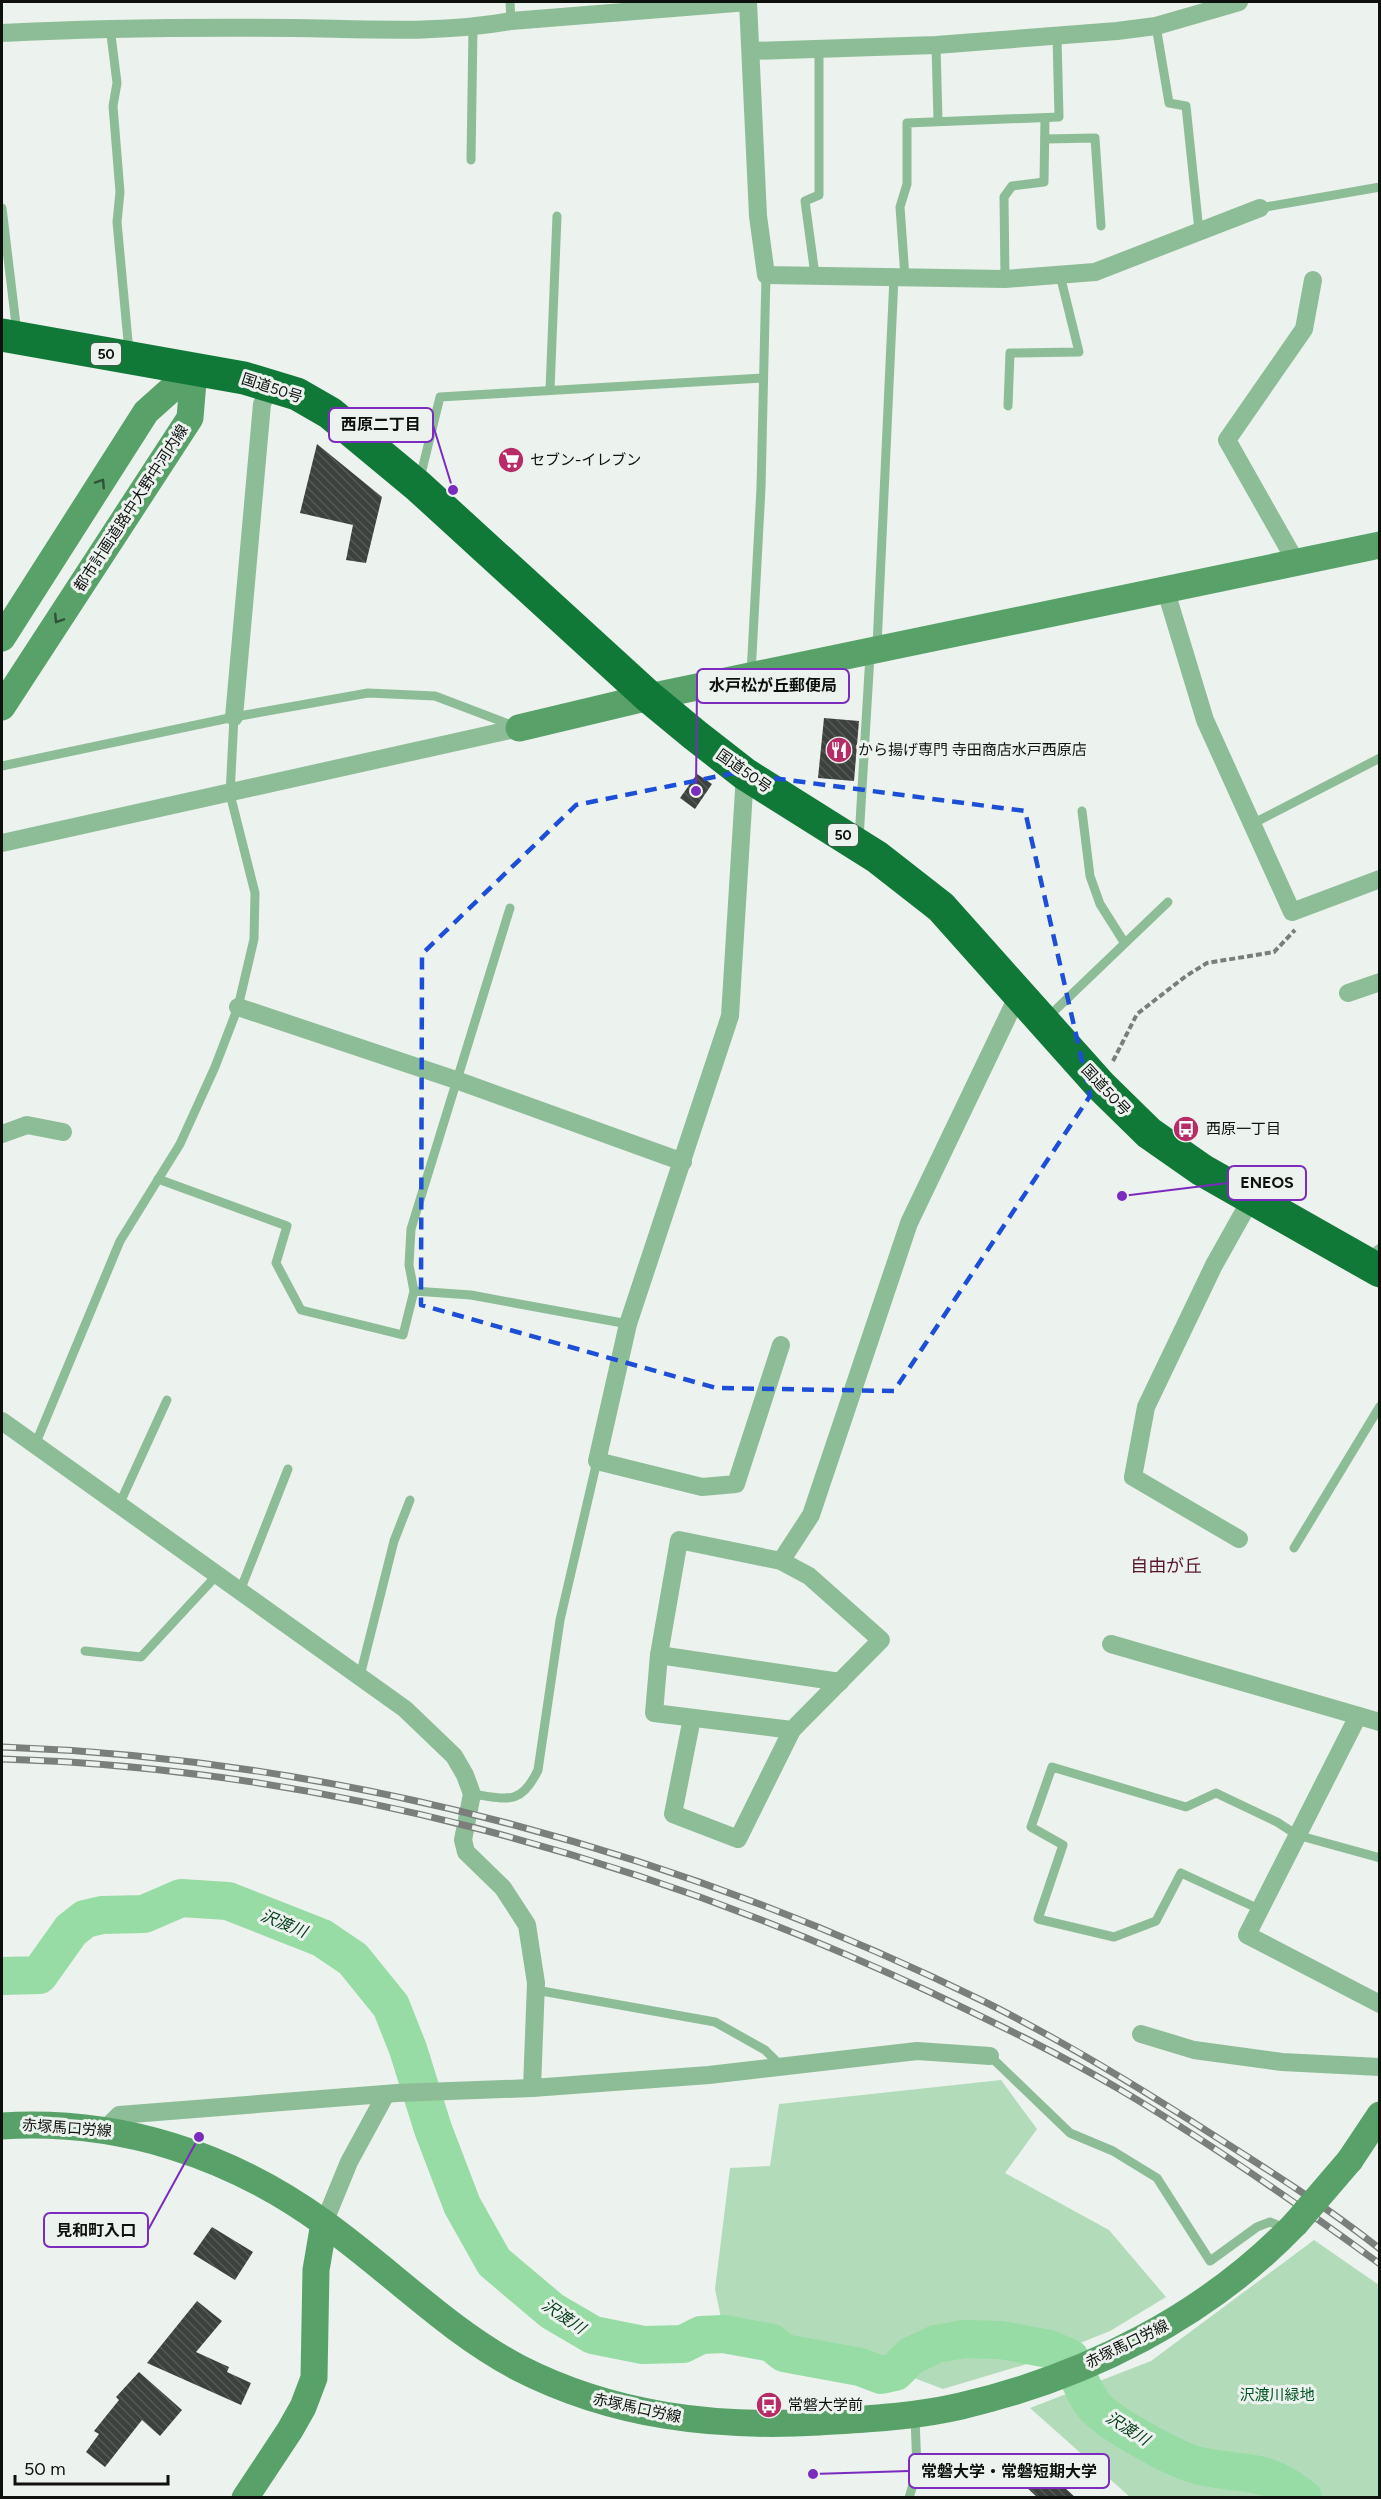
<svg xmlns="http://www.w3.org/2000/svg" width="1381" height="2499" viewBox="0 0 1381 2499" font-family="Figtree,'Noto Sans JP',sans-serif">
  <defs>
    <pattern id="building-back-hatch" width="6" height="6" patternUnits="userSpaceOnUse" patternTransform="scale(1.5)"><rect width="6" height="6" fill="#3d413e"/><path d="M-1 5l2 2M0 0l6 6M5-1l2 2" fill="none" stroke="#555956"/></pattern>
  </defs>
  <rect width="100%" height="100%" fill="#ecf2ed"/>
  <!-- park -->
  <g fill="#b2dcb9">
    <path d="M1001,2080L1037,2129L1005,2173L1109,2230L1166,2297L1110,2331L1030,2363L943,2389L840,2350L723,2328L715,2289L730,2168L770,2166L779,2104Z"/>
    <path d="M1314,2240L1379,2285V2497H1130L1030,2408L1151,2361Z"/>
  </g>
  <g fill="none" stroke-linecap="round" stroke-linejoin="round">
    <!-- river -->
    <path stroke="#96dca4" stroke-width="38" d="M2,1976L39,1975L71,1930L85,1919L102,1915L144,1914L181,1898L228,1901L322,1938L353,1959L391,2006L408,2049L433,2129L462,2205L494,2262L552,2311L593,2335L643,2345L683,2344L701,2335L724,2334L772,2343L784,2353L860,2367L881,2375L895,2372L911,2356L936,2344L964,2339L1001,2340L1049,2349L1070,2358C1077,2373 1084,2394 1095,2407C1110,2424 1177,2461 1200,2466C1245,2476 1263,2466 1303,2498"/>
  </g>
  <!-- building -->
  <g fill="url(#building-back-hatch)">
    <path d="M317,444L382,497L366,563L346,560L353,525L300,513Z"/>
    <path d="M824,718L859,721L854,781L818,778Z"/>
    <path d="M697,774L712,784L695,809L680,798Z"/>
    <path d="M212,2227L253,2252L235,2280L193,2254Z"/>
    <path d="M197,2301L222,2321L196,2352L229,2367L227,2372L251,2383L241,2405L147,2363Z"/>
    <path d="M139,2372L182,2410L160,2436L142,2420L105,2467L86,2452L99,2434L94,2431L119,2400L116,2397Z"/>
    <path d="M1027,2453L1076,2498H1038L1008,2470Z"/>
  </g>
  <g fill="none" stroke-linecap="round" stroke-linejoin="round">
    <!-- path -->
    <path stroke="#7a7e7a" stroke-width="4" stroke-dasharray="6 3" stroke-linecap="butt" d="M1113,1061L1137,1014L1186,976L1207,963L1274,952L1295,930"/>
    <!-- lane -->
    <g stroke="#8dbd96" stroke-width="9">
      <path d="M510,2L511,21"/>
      <path d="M1156,26L1169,103L1186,106L1199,231"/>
      <path d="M110,27L117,83L113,106L120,192L117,222L129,352"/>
      <path d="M936,45L938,121"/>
      <path d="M1045,139L1095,138L1101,226"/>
      <path d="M471,160L473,28"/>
      <path d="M2,208L17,333"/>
      <path d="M1260,208L1380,187"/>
      <path d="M815,275L805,201L819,195V48"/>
      <path d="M905,277L900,207L907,184V123L1059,117L1057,37"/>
      <path d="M1005,279L1004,197L1012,186L1044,182L1045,118"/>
      <path d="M550,390L557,216"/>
      <path d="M1008,406L1010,353L1079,352L1060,275"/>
      <path d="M420,478L440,397L763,378"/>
      <path d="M877,646L894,277"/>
      <path d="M751,674L761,488L766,275"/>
      <path d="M2,766L234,717L368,693L435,696L514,726"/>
      <path d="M1082,811L1090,876L1100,904L1124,942"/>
      <path d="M1254,823L1380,758"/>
      <path d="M859,839L870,655"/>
      <path d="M1047,1018L1168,902"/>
      <path d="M158,1179L287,1226L276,1263L301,1310L403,1335L414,1291L471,1295L628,1324"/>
      <path d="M1367,1258L1380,1248"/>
      <path d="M414,1291L409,1265L411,1229L510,908"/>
      <path d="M35,1445L120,1241L180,1144L215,1067L238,1007L254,939L255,893L230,794L234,717"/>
      <path d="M119,1505L167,1400"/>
      <path d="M1294,1548L1380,1406"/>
      <path d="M240,1591L288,1469"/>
      <path d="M85,1651L141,1657L217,1575"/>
      <path d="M360,1676L394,1541L410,1500"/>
      <path d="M472,1794C507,1799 521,1806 538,1770L560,1620L597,1461"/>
      <path d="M1259,1909L1181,1873L1156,1921L1114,1937L1038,1919L1063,1845L1031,1827L1052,1767L1186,1807L1216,1793L1277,1822L1297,1835L1380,1858"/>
      <path d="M536,1990L715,2022L765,2050L781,2066"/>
      <path d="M990,2056L1070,2133L1113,2151L1157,2178L1210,2261L1257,2227L1270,2222L1287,2229"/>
      <path d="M909,2498L917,2471L915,2417"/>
    </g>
    <!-- street -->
    <g stroke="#8dbd96" stroke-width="18">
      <path d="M748,2L758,216L766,275L1005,279L1095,272L1260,208"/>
      <path d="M2,33C99,28 196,27 293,28C367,29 439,34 511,21L748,2"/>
      <path d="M751,51L936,45L1117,31L1156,26L1239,2"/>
      <path d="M1296,562L1227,440L1304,329L1313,280"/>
      <path d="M1165,588L1205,720L1292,912L1380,879"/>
      <path d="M234,717L262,404L270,385"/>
      <path d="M745,774L730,1016L628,1324L597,1461L702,1487L736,1484L781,1345"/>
      <path d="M2,843L519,728"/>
      <path d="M1348,993L1380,982"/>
      <path d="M238,1007L456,1080L683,1162"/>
      <path d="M2,1134L27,1125L63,1132"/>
      <path d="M2,1421L405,1709L454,1756L465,1775L472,1794L463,1840L466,1852L503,1888L527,1925L536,1983L532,2088"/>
      <path d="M1239,1539L1133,1477L1146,1407L1214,1265L1251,1199"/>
      <path d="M781,1561L809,1576L881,1640L792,1730L654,1713L659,1655L679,1540L781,1561L811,1515L909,1223L1019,993"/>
      <path d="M1111,1644L1380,1722"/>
      <path d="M659,1655L840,1682"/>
      <path d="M1358,1716L1247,1935L1380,2004"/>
      <path d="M692,1718L673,1814L738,1839L792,1730"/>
      <path d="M1141,2034L1194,2050L1282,2062L1380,2067"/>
      <path d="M105,2129L119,2115L397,2093L532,2088L709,2075L917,2051L990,2056"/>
      <path d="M324,2223L349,2162L386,2094"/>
    </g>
    <!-- secondary -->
    <g stroke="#58a269" stroke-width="27">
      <path d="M2,638L146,412L194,369"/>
      <path d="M2,707L190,418L194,369"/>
      <path d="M519,728L649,697L1380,545"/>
      <path d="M2,2126C119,2119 229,2154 324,2223C390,2270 447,2330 519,2368C613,2416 715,2428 819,2422C866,2419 914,2417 961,2406C1086,2377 1207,2316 1296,2223"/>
      <path d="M1350,2160L1380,2115"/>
      <path d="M245,2498L290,2430L303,2407L314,2378L316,2270L324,2223"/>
    </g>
    <!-- highway -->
    <path stroke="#117938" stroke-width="33" d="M2,335L244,378L297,394L330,413L418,486L649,697L695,735L745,774L877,857L941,907L1100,1085L1149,1133L1202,1170L1380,1271"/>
    <!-- rail casing -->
    <g stroke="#7b7f7c" stroke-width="7">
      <g id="rail">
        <path d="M2,1747C342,1759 682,1853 987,2003C1065,2042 1140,2088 1213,2135C1270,2171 1327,2207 1380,2249"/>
        <path d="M2,1759C321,1768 644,1858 932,1993C995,2023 1058,2053 1119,2089C1209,2142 1295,2202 1380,2264"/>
      </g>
    </g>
    <!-- rail -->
    <use href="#rail" stroke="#ecf2ed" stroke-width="4.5" stroke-dasharray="14" stroke-linecap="butt"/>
    <!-- secondary-bridge -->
    <path stroke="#58a269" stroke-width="27" d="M1296,2223L1350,2160"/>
  </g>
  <!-- one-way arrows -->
  <defs><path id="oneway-chevron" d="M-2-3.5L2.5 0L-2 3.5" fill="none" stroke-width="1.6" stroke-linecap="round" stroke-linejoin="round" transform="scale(1.5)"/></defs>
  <g stroke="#305237">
    <use href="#oneway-chevron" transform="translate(101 483) rotate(-57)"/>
    <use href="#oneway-chevron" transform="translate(58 619) rotate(123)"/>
  </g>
  <!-- marked area -->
  <path fill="none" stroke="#1d4ed8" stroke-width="4.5" stroke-dasharray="12 8" stroke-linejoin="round" d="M734,773L1025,811L1090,1096L894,1391L716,1388L421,1305L422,954L576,805Z"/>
  <!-- icons -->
  <defs>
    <g id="supermarket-disc" transform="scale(1.35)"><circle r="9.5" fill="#b72c67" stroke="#ecf2ed"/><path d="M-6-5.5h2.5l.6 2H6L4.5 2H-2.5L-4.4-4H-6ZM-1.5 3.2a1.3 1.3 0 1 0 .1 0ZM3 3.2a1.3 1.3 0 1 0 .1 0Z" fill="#fff"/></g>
    <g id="restaurant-disc" transform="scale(1.35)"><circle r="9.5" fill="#b72c67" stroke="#ecf2ed"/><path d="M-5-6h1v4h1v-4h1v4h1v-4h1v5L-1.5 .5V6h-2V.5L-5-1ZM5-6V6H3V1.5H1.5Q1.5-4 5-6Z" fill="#fff"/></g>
    <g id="bus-disc" transform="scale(1.35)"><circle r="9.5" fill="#b72c67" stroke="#ecf2ed"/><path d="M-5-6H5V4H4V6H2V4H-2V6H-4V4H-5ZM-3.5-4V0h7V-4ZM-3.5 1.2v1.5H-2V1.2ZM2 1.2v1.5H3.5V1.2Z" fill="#fff"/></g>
  </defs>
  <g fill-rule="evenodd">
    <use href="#supermarket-disc" x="511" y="460"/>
    <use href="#restaurant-disc" x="839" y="750"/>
    <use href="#bus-disc" x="1186" y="1129"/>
    <use href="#bus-disc" x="769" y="2405"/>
  </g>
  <g text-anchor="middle" stroke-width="6" stroke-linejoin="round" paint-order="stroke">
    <!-- shield labels -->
    <g fill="#ecf2ed" stroke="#515452" stroke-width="1.5">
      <rect x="91" y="343" width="30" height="22" rx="4.5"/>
      <rect x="828" y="824" width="30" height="22" rx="4.5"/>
    </g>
    <g font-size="14" font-weight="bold" fill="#0f110f">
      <text x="106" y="359">50</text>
      <text x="843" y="840">50</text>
    </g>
    <!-- street labels -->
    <g font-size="15" fill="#0f110f" stroke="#ecf2ed">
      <text transform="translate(272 388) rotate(18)" y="5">国道50号</text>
      <text transform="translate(131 508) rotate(-57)" y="5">都市計画道路中大野中河内線</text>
      <text transform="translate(744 771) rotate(35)" y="5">国道50号</text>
      <text transform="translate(1106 1090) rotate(47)" y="5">国道50号</text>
      <text transform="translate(67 2128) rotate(4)" y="5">赤塚馬口労線</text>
      <text transform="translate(1127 2344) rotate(-26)" y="5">赤塚馬口労線</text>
      <text transform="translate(637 2408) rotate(12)" y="5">赤塚馬口労線</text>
    </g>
    <!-- poi labels -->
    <g font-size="15" fill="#0f110f" stroke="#ecf2ed" text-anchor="start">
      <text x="530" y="465">セブン-イレブン</text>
      <text x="858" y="755">から揚げ専門 寺田商店水戸西原店</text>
      <text x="1206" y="1134">西原一丁目</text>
      <text x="788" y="2410">常磐大学前</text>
    </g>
    <!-- park labels -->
    <g font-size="15" fill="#005523" stroke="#ecf2ed">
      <text x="1277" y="2400">沢渡川緑地</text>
    </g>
    <!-- water labels -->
    <g font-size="16" font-style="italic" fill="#023916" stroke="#ecf2ed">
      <text transform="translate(284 1923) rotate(22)" y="6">沢渡川</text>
      <text transform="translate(564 2316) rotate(34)" y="6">沢渡川</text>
      <text transform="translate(1128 2428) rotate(32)" y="6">沢渡川</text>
    </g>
    <!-- quarter labels -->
    <g font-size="18" fill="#581631" stroke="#ecf2ed">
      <text x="1166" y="1572">自由が丘</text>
    </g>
  </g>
  <!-- callouts -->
  <path fill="none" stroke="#7b2cbf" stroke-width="2" d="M453 490L433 425M696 791L697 686M1122 1196L1228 1183M199 2137L148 2230M813 2474L909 2471"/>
  <g fill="#7b2cbf" stroke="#ecf2ed" stroke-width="2">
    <circle cx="453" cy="490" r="6"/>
    <circle cx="696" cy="791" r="6"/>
    <circle cx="1122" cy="1196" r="6"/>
    <circle cx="199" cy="2137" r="6"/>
    <circle cx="813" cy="2474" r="6"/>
  </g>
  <g fill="#ecf2ed" stroke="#7b2cbf" stroke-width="2">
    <rect x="329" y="408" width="104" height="34" rx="6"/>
    <rect x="697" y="669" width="152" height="34" rx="6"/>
    <rect x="1228" y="1166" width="78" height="34" rx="6"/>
    <rect x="44" y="2213" width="104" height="34" rx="6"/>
    <rect x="909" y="2454" width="200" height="34" rx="6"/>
  </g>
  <g font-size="16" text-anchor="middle" font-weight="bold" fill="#0f110f">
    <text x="381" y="430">西原二丁目</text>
    <text x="773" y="691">水戸松が丘郵便局</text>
    <text x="1267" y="1188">ENEOS</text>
    <text x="96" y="2236">見和町入口</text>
    <text x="1009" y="2477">常磐大学・常磐短期大学</text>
  </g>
  <!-- border -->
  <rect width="1381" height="2499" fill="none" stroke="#0f110f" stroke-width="6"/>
  <!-- scale -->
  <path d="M15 2475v9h153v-9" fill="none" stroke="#0f110f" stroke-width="3"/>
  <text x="24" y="2475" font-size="18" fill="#0f110f" stroke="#ecf2ed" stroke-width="4.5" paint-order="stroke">50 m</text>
</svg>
